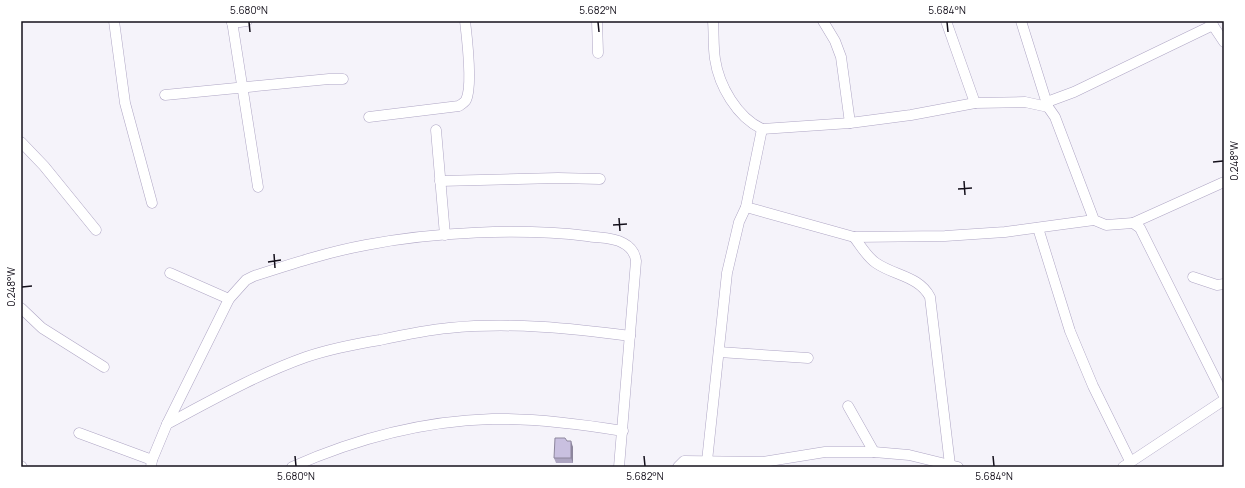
<svg xmlns="http://www.w3.org/2000/svg" width="1245" height="488" viewBox="0 0 1245 488" font-family="Manrope,sans-serif">
  <rect width="100%" height="100%" fill="#f5f3fa"/>
  <g fill="none" stroke-linecap="round" stroke-linejoin="round">
    <!-- minor casing -->
    <g stroke="#aea5c4" stroke-width="11">
      <g id="minor">
        <path d="M114,21L125,103L152,203"/>
        <path d="M232,21L258,187"/>
        <path d="M597,21L598,53"/>
        <path d="M713,21C714,33 713,46 715,59C719,86 737,117 762,129L850,123L911,115L975,103L1025,102L1048,107"/>
        <path d="M823,21L835,41L841,57L850,123"/>
        <path d="M946,21L975,103"/>
        <path d="M1021,21L1048,107L1055,117L1094,220L1106,225L1133,223L1140,228L1224,396"/>
        <path d="M1210,21L1224,42"/>
        <path d="M232,23L247,21"/>
        <path d="M165,95L329,79H343"/>
        <path d="M1047,102L1074,92L1213,25"/>
        <path d="M369,117L459,106C462,104 465,102 466,100C473,86 467,38 465,21"/>
        <path d="M436,130L445,235"/>
        <path d="M21,142L44,166L96,230"/>
        <path d="M440,181L558,178L600,179"/>
        <path d="M746,207L854,237L945,236L1005,232L1094,220"/>
        <path d="M1133,223L1224,182"/>
        <path d="M1038,228L1070,331L1093,386L1130,461"/>
        <path d="M854,237C861,246 867,257 876,263C895,276 919,276 930,297L950,465"/>
        <path d="M170,273L229,299"/>
        <path d="M1193,277L1217,285L1224,284"/>
        <path d="M21,308L42,328L104,367"/>
        <path d="M719,352L808,358"/>
        <path d="M848,406L874,452"/>
        <path d="M167,424C212,400 258,374 306,357C330,349 355,344 380,340C403,335 426,330 449,328C510,322 570,328 630,336"/>
        <path d="M79,433L152,460"/>
        <path d="M707,461L727,273L739,222L746,207L762,129"/>
        <path d="M21,466L22,467"/>
        <path d="M151,467L152,460L167,424L229,299L246,280L254,276C291,264 328,252 366,245C432,232 520,228 587,236C598,238 613,237 623,243C631,247 635,253 636,261L619,467"/>
        <path d="M292,467C355,439 423,421 492,419C536,418 580,424 623,431"/>
        <path d="M678,467L684,461L763,462L825,452H874L909,455L958,467"/>
        <path d="M1123,467L1224,400"/>
      </g>
    </g>
    <!-- minor -->
    <use href="#minor" stroke="#fff" stroke-width="10"/>
  </g>
  <!-- wall -->
  <path fill="#ada5c1" d="M567,441L573,447V463H556L554,458Z"/>
  <!-- shaded-wall -->
  <path fill="#8d869d" d="M571,441L573,447V463L571,458Z"/>
  <!-- building -->
  <path fill="#c9c0e0" stroke="#8d869d" d="M555,438H565L567,441H571V458H554Z"/>
  <!-- ticks -->
  <path fill="none" stroke="#14101b" stroke-width="1.5" d="M249,22L250,32M598,22L599,32M947,22L948,32M1213,162L1223,161M964,181L965,195M958,189L972,188M619,218L620,231M613,225L627,224M274,254L275,268M268,262L281,260M22,287L32,286M295,456L296,466M644,456L645,466M993,456L994,466"/>
  <!-- border -->
  <rect width="1245" height="488" fill="none" stroke="#ffffff" stroke-width="44"/>
  <rect x="22" y="22" width="1201" height="444" fill="none" stroke="#14101b" stroke-width="1.5"/>
  <g font-size="10" text-anchor="middle" fill="#14101b">
    <text x="249" y="14">5.680°N</text>
    <text x="598" y="14">5.682°N</text>
    <text x="947" y="14">5.684°N</text>
    <text transform="translate(1234 161) rotate(-90)" y="4">0.248°W</text>
    <text transform="translate(11 287) rotate(-90)" y="4">0.248°W</text>
    <text x="296" y="480">5.680°N</text>
    <text x="645" y="480">5.682°N</text>
    <text x="994" y="480">5.684°N</text>
  </g>
</svg>
